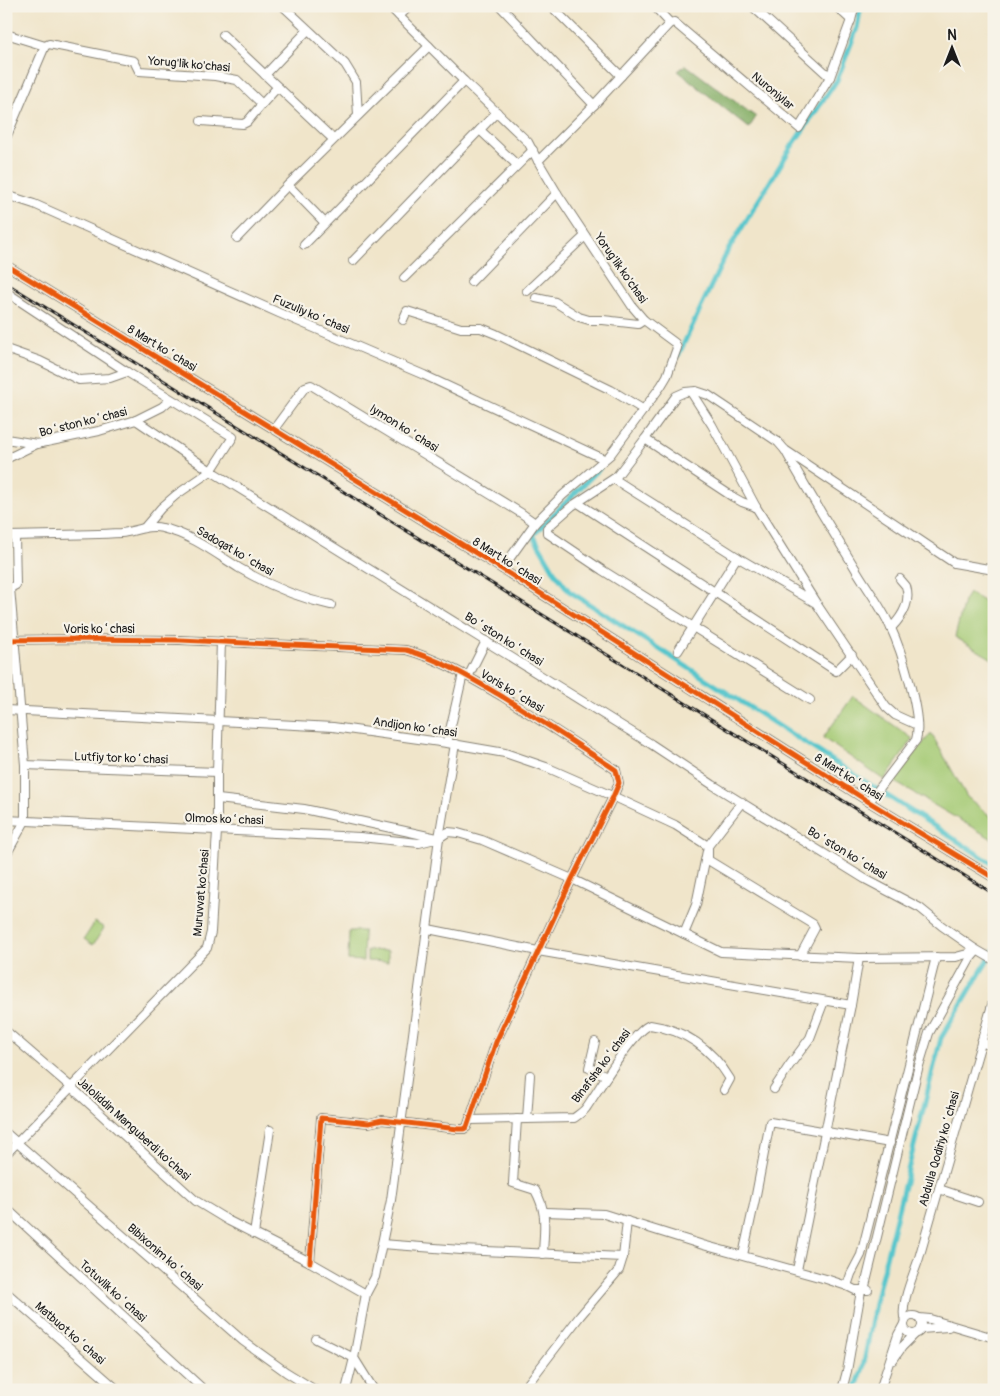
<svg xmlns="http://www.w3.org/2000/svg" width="1000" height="1396" viewBox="0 0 1000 1396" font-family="Pangolin,sans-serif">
  <rect width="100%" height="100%" fill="#f7f3e8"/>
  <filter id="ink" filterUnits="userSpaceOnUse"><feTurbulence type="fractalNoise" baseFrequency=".02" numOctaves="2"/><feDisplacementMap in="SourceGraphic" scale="10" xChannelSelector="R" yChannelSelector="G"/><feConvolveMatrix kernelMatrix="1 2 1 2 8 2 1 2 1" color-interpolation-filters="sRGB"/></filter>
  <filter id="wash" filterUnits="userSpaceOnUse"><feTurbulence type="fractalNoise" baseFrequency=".0096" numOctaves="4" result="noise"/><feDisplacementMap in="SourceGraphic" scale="20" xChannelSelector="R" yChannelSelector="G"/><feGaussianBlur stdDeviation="1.12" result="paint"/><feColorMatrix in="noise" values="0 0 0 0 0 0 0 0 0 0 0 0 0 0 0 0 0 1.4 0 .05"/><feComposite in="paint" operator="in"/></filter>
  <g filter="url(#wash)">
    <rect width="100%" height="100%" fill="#f0e5ca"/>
    <!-- green -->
    <g fill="#a5ca74" stroke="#607348">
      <path d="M969,593L994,607V660L955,637L964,601Z"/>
      <path d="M853,696L913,739L884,780L823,738Z"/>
      <path d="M931,733L967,797L994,819V840L893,781Z"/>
      <path d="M95,922L104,928L93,945L84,939Z"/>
      <path d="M349,931H364L363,961L348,960Z"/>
      <path d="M367,950L388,951V962L367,961Z"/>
    </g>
    <!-- forest -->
    <path fill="#84ae66" stroke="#506541" d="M686,65L756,117L749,128L678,71Z"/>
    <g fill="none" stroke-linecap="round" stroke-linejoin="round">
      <!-- canal -->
      <g stroke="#58c6cc" stroke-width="5">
        <path d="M678,356L727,252L792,146L837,80L857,28L861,6"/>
        <path d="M599,469L533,535L556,574L569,591L990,862"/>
        <path d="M855,1390L863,1368L876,1298L941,1038L994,950"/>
      </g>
    </g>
  </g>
  <g filter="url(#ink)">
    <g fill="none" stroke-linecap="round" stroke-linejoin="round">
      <!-- minor casing -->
      <g stroke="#868073" stroke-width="10">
        <g id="minor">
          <path d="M283,6L345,64L356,82L358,115"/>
          <path d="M389,6L464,81L528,142L538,161L557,193L632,306L644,320L675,343L677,348L667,376L661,386L610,455L563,495L535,523L502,569"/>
          <path d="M500,6L594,105"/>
          <path d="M551,6L621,76"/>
          <path d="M654,6L670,23L674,22L799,128L830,77L851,20L855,6"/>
          <path d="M752,6L830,77"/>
          <path d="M836,6L851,20"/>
          <path d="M399,16L410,6"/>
          <path d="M6,34L45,46L6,138"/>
          <path d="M223,35L279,88"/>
          <path d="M45,46L49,44L134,61L139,71L215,76L237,80L261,103H263L275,90L279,88L333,139"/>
          <path d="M265,75L308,30"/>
          <path d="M201,121L243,124L247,122L263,103"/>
          <path d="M480,130L517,165"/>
          <path d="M538,161L594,105L670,23"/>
          <path d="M288,185L325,223"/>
          <path d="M6,195L34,204L279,313L424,375L604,459"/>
          <path d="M237,238L288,185L429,46"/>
          <path d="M304,245L464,81"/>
          <path d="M353,261L497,112"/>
          <path d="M6,265L502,569L869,802L994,878"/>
          <path d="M404,278L533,150"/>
          <path d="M471,282L557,193"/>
          <path d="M527,291L585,236"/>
          <path d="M6,292L127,372L233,437L211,471L176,495L161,508L144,528"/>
          <path d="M536,298L555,302L579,317L589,320H603L638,324L644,320"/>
          <path d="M403,320L407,311L461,328H481L496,334L611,390L644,410"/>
          <path d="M6,349L40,361L79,380L110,378L127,372"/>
          <path d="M691,392L712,425L756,507L816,603L886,707L895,715L917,725"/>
          <path d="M136,420L162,407L170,400"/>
          <path d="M274,429L305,387L311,385L521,513L535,523"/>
          <path d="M6,439L37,444"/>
          <path d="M645,439L733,497L742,502L756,507"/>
          <path d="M785,450C807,490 831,529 855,568C866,587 881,606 890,626C901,649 923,717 916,740L869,802"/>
          <path d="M6,459L37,444L99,431L136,420L211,471L651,744L713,785L865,879L920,908L942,926L975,949L994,960"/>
          <path d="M614,479L737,557L814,602"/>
          <path d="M578,503L836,671L852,655"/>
          <path d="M6,536C44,535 83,535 121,533C134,532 148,524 162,528C190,534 215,553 239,568C268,585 298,598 331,605"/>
          <path d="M6,588H10L25,765V821L6,855"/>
          <path d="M10,588L16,585L15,536"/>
          <path d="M891,628C902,617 911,602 906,586L900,579"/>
          <path d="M6,640L77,639L180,640L406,650C442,660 472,679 503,697C541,721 579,745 616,770L619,783L613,797L572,879L496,1042L467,1127L464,1129H458L382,1120L369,1123L321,1118L310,1262"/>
          <path d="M678,651L737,557"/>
          <path d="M468,677L486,641"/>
          <path d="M810,700L602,570L547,533V528L572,506L616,477L645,439L676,396L685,392L696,391L708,395L778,442L785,450L954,563L994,570"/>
          <path d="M6,710L333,727L447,743L505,753L546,767L619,799L675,825L708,846L696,905L684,934"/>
          <path d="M447,743L463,674"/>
          <path d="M25,765L217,772"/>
          <path d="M218,799L304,809L437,838"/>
          <path d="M742,802L708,846V860L813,924L815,928L800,956"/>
          <path d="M6,820L360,837L419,843L439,838L448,832L458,833L482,840L572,879L721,952L859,958L956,957L967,954L975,949"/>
          <path d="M428,929L538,951L851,1005L859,958"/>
          <path d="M6,1031L71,1087L196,1201L229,1221L310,1262L366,1294"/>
          <path d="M595,1042L589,1068L607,1076"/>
          <path d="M981,1042L994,1047"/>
          <path d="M774,1089L789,1066L810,1038L824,1001"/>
          <path d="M517,1119L513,1183L535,1190C548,1213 544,1228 543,1254"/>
          <path d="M527,1119L530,1075"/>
          <path d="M470,1120L574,1118C578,1115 583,1112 586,1108C598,1091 633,1031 650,1025C685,1030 712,1049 730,1079L724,1090"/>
          <path d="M6,1133L243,1341L286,1372L315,1390"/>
          <path d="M6,1154L207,948L211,932L217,831V772L221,641"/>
          <path d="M939,1189L978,1202"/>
          <path d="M6,1208L204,1390"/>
          <path d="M545,1212L604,1214L703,1245L826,1279L847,1286L855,1290H868"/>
          <path d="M254,1234L270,1130"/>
          <path d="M382,1244L461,1250L623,1257"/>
          <path d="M743,1255L756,1195L770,1122L890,1143"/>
          <path d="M797,1270L851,1005"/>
          <path d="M847,1286L851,1274L861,1255L936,957"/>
          <path d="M864,1290L918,1069L929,1033L970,959L976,952"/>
          <path d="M6,1292L118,1390"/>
          <circle cx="913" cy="1325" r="9"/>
          <path d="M919,1318L930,1319L994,1338"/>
          <path d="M905,1321C899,1306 914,1274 919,1258L994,998"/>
          <path d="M921,1329L948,1327"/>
          <path d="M316,1339L354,1358L346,1390"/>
          <path d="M893,1360L902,1347L915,1334"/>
          <path d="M374,1390L354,1358L366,1294L375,1277L391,1200L439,838L455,744"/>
          <path d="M523,1390L580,1316L619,1270L623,1257L627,1221"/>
          <path d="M842,1390L847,1371L861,1291"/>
          <path d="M880,1390L898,1335L904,1324"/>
        </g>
      </g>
      <!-- minor -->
      <use href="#minor" stroke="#fff" stroke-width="8"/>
      <!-- rail casing -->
      <g stroke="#1c1c1c" stroke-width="3">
        <path id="rail" d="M6,283L994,894"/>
      </g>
      <!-- rail -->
      <use href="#rail" stroke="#f7f3e8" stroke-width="1" stroke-dasharray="4" stroke-linecap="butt"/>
      <!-- cycleway casing -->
      <g stroke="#f7f3e8" stroke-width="8">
        <g id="cycleway">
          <path d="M6,265L502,569L869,802L994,878"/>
          <path d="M6,640L77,639L180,640L406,650C442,660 472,679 503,697C541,721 579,745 616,770L619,783L613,797L572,879L496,1042L467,1127L464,1129H458L382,1120L369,1123L321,1118L310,1262"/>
        </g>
      </g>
      <!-- cycleway -->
      <use href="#cycleway" stroke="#e8590c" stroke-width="5"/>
    </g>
  </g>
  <g text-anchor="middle" stroke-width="4.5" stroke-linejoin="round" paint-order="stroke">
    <!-- street labels -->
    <g font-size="12" fill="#1c1c1c" stroke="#f7f3e8">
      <text transform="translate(189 64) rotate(5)" y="4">Yorug'lik ko'chasi</text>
      <text transform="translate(773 91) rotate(40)" y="4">Nuroniylar</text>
      <text transform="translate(621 268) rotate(55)" y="4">Yorug'lik ko'chasi</text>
      <text transform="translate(311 314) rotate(23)" y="4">Fuzuliy koʻchasi</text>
      <text transform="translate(162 348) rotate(31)" y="4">8 Mart koʻchasi</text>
      <text transform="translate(83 422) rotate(-14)" y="4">Boʻston koʻchasi</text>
      <text transform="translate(404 428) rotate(32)" y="4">Iymon koʻchasi</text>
      <text transform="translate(235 551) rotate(30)" y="4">Sadoqat koʻchasi</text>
      <text transform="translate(507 561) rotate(32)" y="4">8 Mart koʻchasi</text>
      <text x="99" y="633">Voris koʻchasi</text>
      <text transform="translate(504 639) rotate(32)" y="4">Boʻston koʻchasi</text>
      <text transform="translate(512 691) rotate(31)" y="4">Voris koʻchasi</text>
      <text transform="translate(415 727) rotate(8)" y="4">Andijon koʻchasi</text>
      <text transform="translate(121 758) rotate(2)" y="4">Lutfiy tor koʻchasi</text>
      <text transform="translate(849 777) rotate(32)" y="4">8 Mart koʻchasi</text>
      <text transform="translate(224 819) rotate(2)" y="4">Olmos koʻchasi</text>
      <text transform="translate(847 853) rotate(31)" y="4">Boʻston koʻchasi</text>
      <text transform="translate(201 893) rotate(-85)" y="4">Muruvvat ko'chasi</text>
      <text transform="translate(601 1066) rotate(-53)" y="4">Binafsha koʻchasi</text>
      <text transform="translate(134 1129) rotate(42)" y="4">Jaloliddin Manguberdi ko'chasi</text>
      <text transform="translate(939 1149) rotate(-74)" y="4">Abdulla Qodiriy koʻchasi</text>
      <text transform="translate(165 1257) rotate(41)" y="4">Bibixonim koʻchasi</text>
      <text transform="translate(113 1291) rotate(42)" y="4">Totuvlik koʻchasi</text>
      <text transform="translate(70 1333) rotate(41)" y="4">Matbuot koʻchasi</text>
    </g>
  </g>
  <!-- margin -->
  <rect width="1000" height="1396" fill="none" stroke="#f7f3e8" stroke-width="25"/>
  <!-- north arrow -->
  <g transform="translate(952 48)" stroke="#f7f3e8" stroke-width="4" paint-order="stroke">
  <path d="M0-4L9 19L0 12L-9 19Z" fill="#1c1c1c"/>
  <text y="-8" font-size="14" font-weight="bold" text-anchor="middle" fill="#1c1c1c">N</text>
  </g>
</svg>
